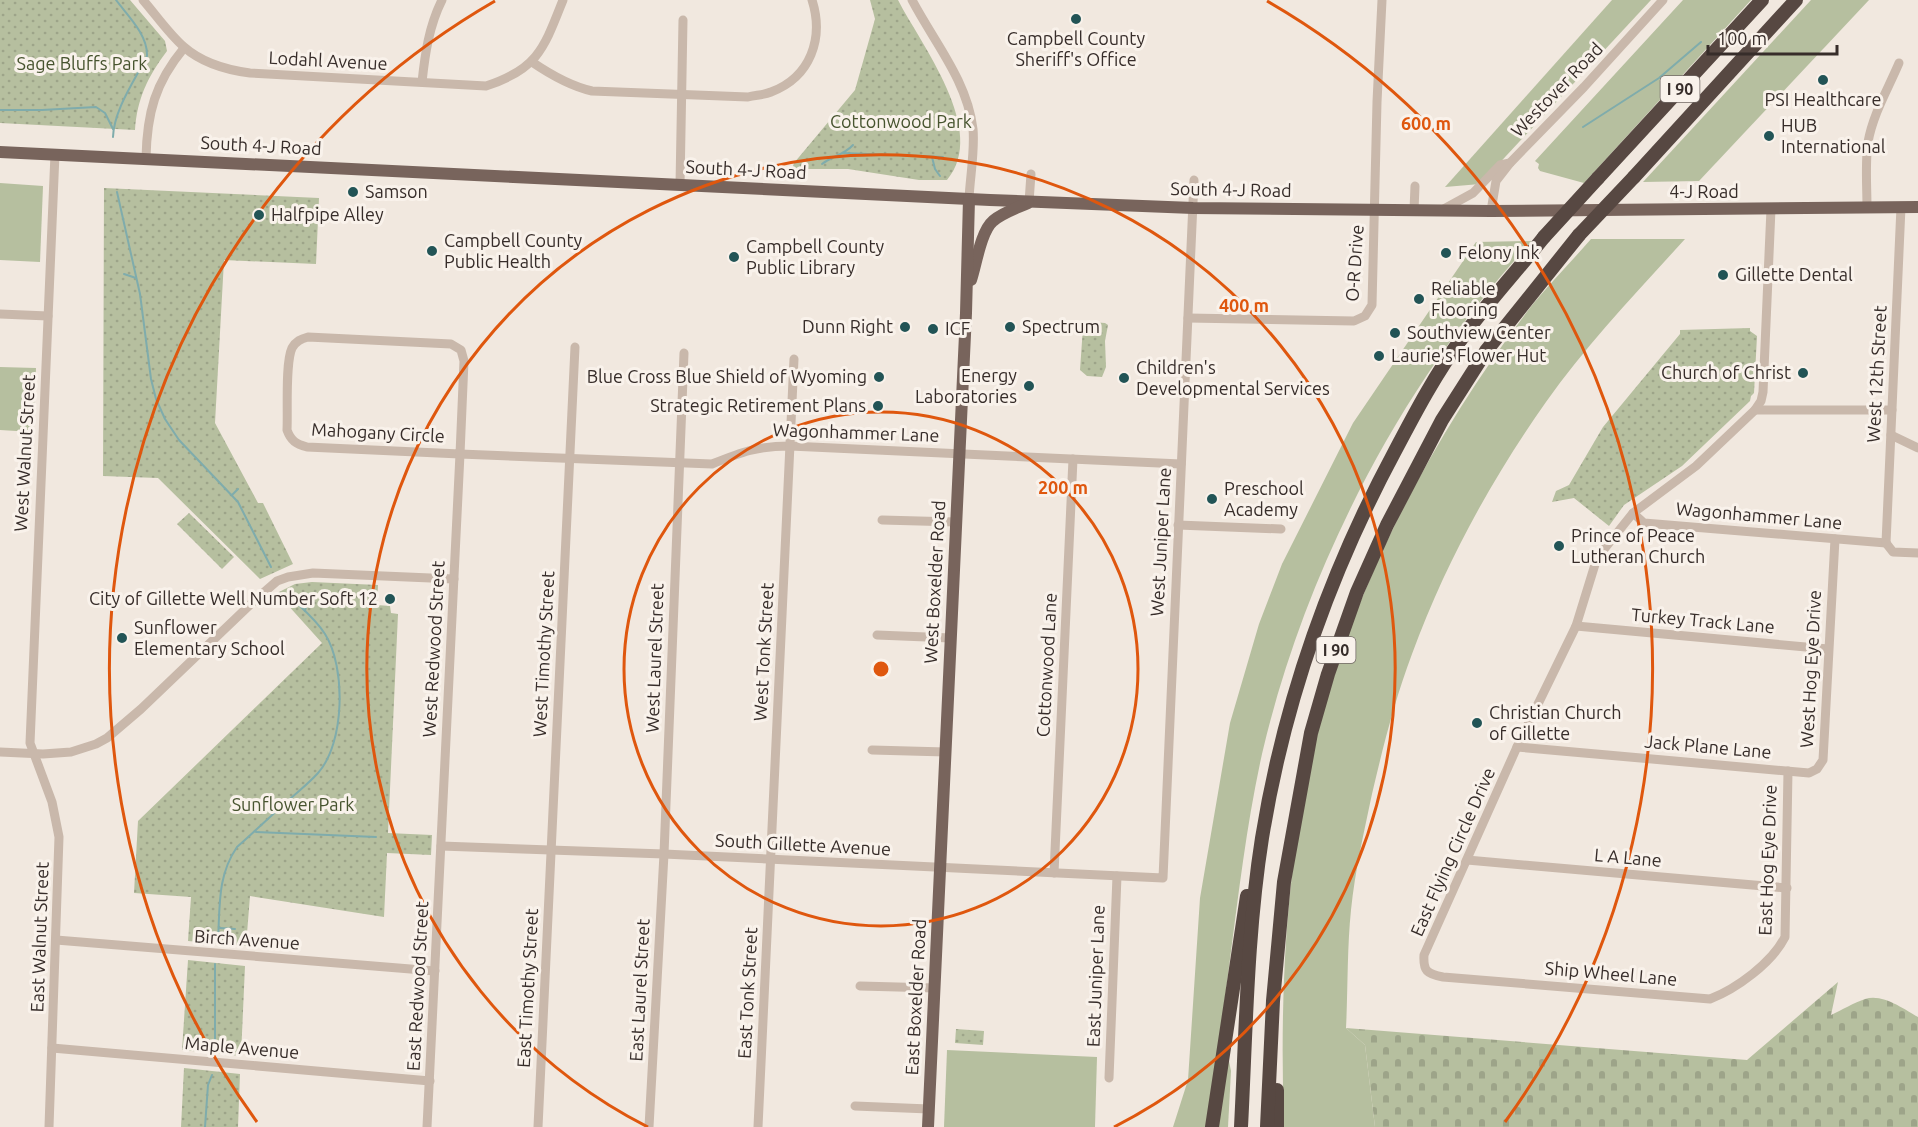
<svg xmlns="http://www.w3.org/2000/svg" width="1918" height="1127" viewBox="0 0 1918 1127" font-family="Ubuntu,sans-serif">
  <defs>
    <pattern id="cemetery-stones" width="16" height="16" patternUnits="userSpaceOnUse" patternTransform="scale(1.5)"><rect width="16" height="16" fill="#b6bf9f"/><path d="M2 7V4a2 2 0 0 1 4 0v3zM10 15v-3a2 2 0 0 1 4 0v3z" fill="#9da489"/></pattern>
    <pattern id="park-dots" width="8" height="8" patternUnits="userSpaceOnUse" patternTransform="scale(1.5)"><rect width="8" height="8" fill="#b6bf9f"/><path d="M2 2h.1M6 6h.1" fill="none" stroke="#9da489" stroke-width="1.8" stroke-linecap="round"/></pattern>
  </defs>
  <rect width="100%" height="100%" fill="#f1e8df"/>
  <!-- green -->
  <g fill="#b6bf9f">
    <path d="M1612,0H1651L1480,184L1445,187Z"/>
    <path d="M1683,0H1751L1584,183L1540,171L1538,168L1539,164L1535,161Z"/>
    <path d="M1811,0H1869L1699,181L1643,182Z"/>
    <path d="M0,183L43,186L40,262L0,260Z"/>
    <path d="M1591,239H1685C1637,292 1587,344 1546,402C1491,480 1445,564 1412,654C1395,699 1383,747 1372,794C1364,832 1355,871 1351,910C1347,949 1348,989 1346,1028L1365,1045L1375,1127H1284C1280,1011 1284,892 1307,779C1341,608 1427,441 1533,304C1551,282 1572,261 1591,239Z"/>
    <path d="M1532,241C1403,380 1305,569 1262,754C1247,822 1239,890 1230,959C1223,1015 1215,1071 1207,1127H1173L1188,1080L1200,898L1230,723L1259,624L1282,564L1353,423L1476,242Z"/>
    <path d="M0,367L36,368L33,432L0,430Z"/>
    <path d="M947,1050L1097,1057L1095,1127H944Z"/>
    <path d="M1228,1056L1231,1071L1228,1127H1217Z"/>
  </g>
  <!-- cemetery -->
  <path fill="url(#cemetery-stones)" d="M1838,982L1831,1015C1842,1010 1853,1003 1865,999C1882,993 1904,1009 1918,1017V1127H1375L1365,1045L1346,1028L1747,1060Z"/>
  <!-- park -->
  <g fill="url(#park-dots)">
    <path d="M0,0H130L165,41L167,51C148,76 137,99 135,130L0,123Z"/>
    <path d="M870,0H898C921,45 989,131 947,180H919L848,169H792L794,163L855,90L875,19Z"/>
    <path d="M104,188L319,198L316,264L224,260L215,423L258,503H263L293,564L260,579L158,478L103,476Z"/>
    <path d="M1091,322L1105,323L1108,325L1105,341L1106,367L1102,377L1087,376L1080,370L1083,327L1086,323Z"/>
    <path d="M1750,328V331L1757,336L1754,393L1751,396L1750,401L1682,466L1624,505L1609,526L1574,498L1552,502L1556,491L1569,485L1603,427L1680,334V330Z"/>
    <path d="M189,513L234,557L222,569L177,524Z"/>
    <path d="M312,582L378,585L377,605L390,606L391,613L398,614L388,833L432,835L431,855L387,853L384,917L250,896L246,946L188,941L191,897L134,893L138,821L322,643L277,593L295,584Z"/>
    <path d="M188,960L245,966L241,1056L182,1050Z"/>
    <path d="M956,1029L984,1031L983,1045L955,1043Z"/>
    <path d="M184,1068L240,1074L238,1127H181Z"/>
  </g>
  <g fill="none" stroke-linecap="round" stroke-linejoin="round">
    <!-- stream -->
    <g stroke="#7facac" stroke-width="2">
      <path d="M0,110H42L96,107L105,113L113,129"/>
      <path d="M1583,127L1659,78L1701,42"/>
      <path d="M113,137C114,109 135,80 147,56C148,35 128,16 116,0"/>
      <path d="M843,153L943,157"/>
      <path d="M932,157L935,169L940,176"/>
      <path d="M822,164C832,156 844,155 853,145"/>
      <path d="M117,192L140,294L151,379L156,399L165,419L179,440L238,502L271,567"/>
      <path d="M124,274L136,278"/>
      <path d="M232,495L238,489"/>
      <path d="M305,611L309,594"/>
      <path d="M256,832L376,837"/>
      <path d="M220,928L235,929"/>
      <path d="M218,941C220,907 217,876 237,847C255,831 273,814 291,798C300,790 310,782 318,773C345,743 346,667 325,634C315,618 300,607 287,594"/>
      <path d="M215,1049V964"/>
      <path d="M205,1127L208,1085L212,1075"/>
    </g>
    <!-- minor -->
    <g stroke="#c9b8ab" stroke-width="9">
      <path d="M143,0C156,15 169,34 184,47C201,62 227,70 250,73L486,86C538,69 544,48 563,0"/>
      <path d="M912,0C934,42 967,80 973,129C975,151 970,177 969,199"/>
      <path d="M532,62C551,75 570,86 592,91L748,97C756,95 764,95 771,92C811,77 824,38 812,0"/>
      <path d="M422,82C425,54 429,26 442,0"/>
      <path d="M146,158C147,113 155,83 184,48"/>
      <path d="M680,185L683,20"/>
      <path d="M1029,202L1031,174"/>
      <path d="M1867,208C1867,186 1865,164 1868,142C1873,114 1888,89 1899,63"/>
      <path d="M1771,209L1763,392L1761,401L1755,410L1696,466L1633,513L1597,558L1576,626L1517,747L1424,955C1423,971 1427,974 1443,977L1710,999C1736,989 1772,963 1785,937L1788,771"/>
      <path d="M1414,210L1415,186"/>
      <path d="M1442,210L1473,193L1500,165L1510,163"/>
      <path d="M1491,211L1496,181L1510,163L1584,87L1663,0"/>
      <path d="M0,314L48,316"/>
      <path d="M1188,318L1354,321L1365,316L1372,305L1377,102L1382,0"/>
      <path d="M308,337L451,344L461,350L464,361L460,454L307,447C296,444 291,441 287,430C288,411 285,363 292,348C296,341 301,339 308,337Z"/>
      <path d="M1755,410H1892"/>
      <path d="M1891,435L1918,448"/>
      <path d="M1633,513L1644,523L1886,543"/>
      <path d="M882,520L956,522"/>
      <path d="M1178,525L1281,529"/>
      <path d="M1886,543L1901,207"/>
      <path d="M1886,543L1893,552L1918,553"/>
      <path d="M1576,626L1828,649"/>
      <path d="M877,635L951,638"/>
      <path d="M1517,747L1809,773L1817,769L1823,760L1835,539"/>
      <path d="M872,750L946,752"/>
      <path d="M0,752L43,754L71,752L96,744L107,738L141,709L255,600L277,581L288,577L313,573L454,579"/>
      <path d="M441,846L664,854L1163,878L1194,180"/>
      <path d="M1467,860L1787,888"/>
      <path d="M1054,873L1073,459"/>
      <path d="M56,940L435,971"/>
      <path d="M860,986L935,988"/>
      <path d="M52,1048L430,1081"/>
      <path d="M1109,1078L1117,876"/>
      <path d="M855,1106L929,1109"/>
      <path d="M49,1127L59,837L52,802L30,743L55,154"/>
      <path d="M427,1127L460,454L712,464C742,452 757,446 790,446L1181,464"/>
      <path d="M538,1127L575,347"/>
      <path d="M649,1127L664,854L684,353"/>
      <path d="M758,1127L794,359"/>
    </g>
    <!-- major -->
    <g stroke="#78645c" stroke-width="12">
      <path d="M0,152L990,200L1193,208L1491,211L1918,207"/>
      <path d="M971,280C976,265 981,231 993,221C1002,213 1017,208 1028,203"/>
      <path d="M928,1127L966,313L969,199"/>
    </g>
    <!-- highway -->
    <g stroke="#574842" stroke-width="14">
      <path d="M1634,177L1796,0"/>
      <path d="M1598,178L1762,0"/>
      <path d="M1277,1090V1127"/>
      <path d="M1212,1127L1247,896"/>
      <path d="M1241,1127C1246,1031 1247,933 1262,838C1284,702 1330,572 1395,451C1415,413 1436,373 1462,338C1487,303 1517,271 1544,237"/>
      <path d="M1267,1127L1273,1001L1284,882L1311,733L1328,674L1357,592L1387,525L1442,420L1486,351L1579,235"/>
    </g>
    <!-- highway-bridge -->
    <g stroke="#574842" stroke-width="14">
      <path d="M1579,235L1634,177"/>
      <path d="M1544,237L1598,178"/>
    </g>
  </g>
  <!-- distance rings -->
  <g fill="none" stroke="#df570e" stroke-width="3">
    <circle cx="881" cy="669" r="257"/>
    <path d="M648 1127A514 514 0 1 1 1114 1127"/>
    <path d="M257 1122A771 771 0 0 1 495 1M1267 1A771 771 0 0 1 1505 1122"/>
  </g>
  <!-- markers -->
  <g fill="#225456" stroke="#f9f2eb" stroke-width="2">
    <circle cx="1076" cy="19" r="6"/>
    <circle cx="1823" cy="80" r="6"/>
    <circle cx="1769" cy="136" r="6"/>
    <circle cx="353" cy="192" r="6"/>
    <circle cx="259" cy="215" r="6"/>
    <circle cx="432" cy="251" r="6"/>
    <circle cx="1446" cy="253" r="6"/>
    <circle cx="734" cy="257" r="6"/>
    <circle cx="1723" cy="275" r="6"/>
    <circle cx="1419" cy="299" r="6"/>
    <circle cx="905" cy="327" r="6"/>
    <circle cx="1010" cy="327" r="6"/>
    <circle cx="933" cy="329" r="6"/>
    <circle cx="1395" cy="333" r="6"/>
    <circle cx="1379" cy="356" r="6"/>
    <circle cx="1803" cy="373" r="6"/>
    <circle cx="879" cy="377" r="6"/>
    <circle cx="1124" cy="378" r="6"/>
    <circle cx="1029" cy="386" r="6"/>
    <circle cx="878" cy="406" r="6"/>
    <circle cx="1212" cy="499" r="6"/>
    <circle cx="1559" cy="546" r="6"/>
    <circle cx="390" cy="599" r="6"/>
    <circle cx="122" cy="638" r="6"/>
    <circle cx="1477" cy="723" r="6"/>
  </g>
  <g text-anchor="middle" stroke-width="6" stroke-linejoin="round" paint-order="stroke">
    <!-- shield labels -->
    <g fill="#f9f2eb" stroke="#716864" stroke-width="1.5">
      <rect x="1660.5" y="76" width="39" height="26" rx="4.5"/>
      <rect x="1316.5" y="637" width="39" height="26" rx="4.5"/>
    </g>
    <g font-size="16" font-weight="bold" fill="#372d2a">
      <text x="1680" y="95">I 90</text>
      <text x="1336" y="656">I 90</text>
    </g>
    <!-- poi labels -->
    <g font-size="18" fill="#372d2a" stroke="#f9f2eb" text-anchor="start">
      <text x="1076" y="45" text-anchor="middle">Campbell County<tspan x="1076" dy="21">Sheriff's Office</tspan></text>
      <text x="1823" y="106" text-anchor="middle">PSI Healthcare</text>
      <text x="1781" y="132">HUB<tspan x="1781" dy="21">International</tspan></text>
      <text x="365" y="198">Samson</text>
      <text x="271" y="221">Halfpipe Alley</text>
      <text x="444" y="247">Campbell County<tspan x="444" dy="21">Public Health</tspan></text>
      <text x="746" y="253">Campbell County<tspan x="746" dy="21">Public Library</tspan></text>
      <text x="1458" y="259">Felony Ink</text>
      <text x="1735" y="281">Gillette Dental</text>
      <text x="1431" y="295">Reliable<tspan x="1431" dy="21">Flooring</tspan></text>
      <text x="893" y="333" text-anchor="end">Dunn Right</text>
      <text x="1022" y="333">Spectrum</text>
      <text x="945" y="335">ICF</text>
      <text x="1407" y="339">Southview Center</text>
      <text x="1391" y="362">Laurie's Flower Hut</text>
      <text x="1136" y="374">Children's<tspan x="1136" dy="21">Developmental Services</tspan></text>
      <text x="1791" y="379" text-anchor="end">Church of Christ</text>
      <text x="1017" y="382" text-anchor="end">Energy<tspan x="1017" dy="21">Laboratories</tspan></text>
      <text x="867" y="383" text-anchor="end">Blue Cross Blue Shield of Wyoming</text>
      <text x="866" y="412" text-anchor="end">Strategic Retirement Plans</text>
      <text x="1224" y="495">Preschool<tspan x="1224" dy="21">Academy</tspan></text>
      <text x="1571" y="542">Prince of Peace<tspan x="1571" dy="21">Lutheran Church</tspan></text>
      <text x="378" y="605" text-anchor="end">City of Gillette Well Number Soft 12</text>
      <text x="134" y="634">Sunflower<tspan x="134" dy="21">Elementary School</tspan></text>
      <text x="1489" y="719">Christian Church<tspan x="1489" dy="21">of Gillette</tspan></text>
    </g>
    <!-- street labels -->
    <g font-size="18" fill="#372d2a" stroke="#f9f2eb">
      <text transform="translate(328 61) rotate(3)" y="6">Lodahl Avenue</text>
      <text transform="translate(1557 90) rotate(-46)" y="6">Westover Road</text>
      <text transform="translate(261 146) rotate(3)" y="6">South 4-J Road</text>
      <text transform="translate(746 170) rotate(3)" y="6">South 4-J Road</text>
      <text transform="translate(1231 190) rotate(1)" y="6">South 4-J Road</text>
      <text x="1704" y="198">4-J Road</text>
      <text transform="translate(1355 263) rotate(-86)" y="6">O-R Drive</text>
      <text transform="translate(1877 374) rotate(-87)" y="6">West 12th Street</text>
      <text transform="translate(378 433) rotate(3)" y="6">Mahogany Circle</text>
      <text transform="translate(856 433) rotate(2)" y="6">Wagonhammer Lane</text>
      <text transform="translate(25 453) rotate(-87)" y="6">West Walnut Street</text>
      <text transform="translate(1759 516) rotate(5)" y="6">Wagonhammer Lane</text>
      <text transform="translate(1161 542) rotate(-87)" y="6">West Juniper Lane</text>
      <text transform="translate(935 582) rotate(-87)" y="6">West Boxelder Road</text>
      <text transform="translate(1703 621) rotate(5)" y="6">Turkey Track Lane</text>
      <text transform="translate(434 649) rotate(-87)" y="6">West Redwood Street</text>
      <text transform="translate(764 652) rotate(-87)" y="6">West Tonk Street</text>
      <text transform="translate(544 654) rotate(-87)" y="6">West Timothy Street</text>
      <text transform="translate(655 658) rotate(-88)" y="6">West Laurel Street</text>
      <text transform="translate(1047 665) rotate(-87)" y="6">Cottonwood Lane</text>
      <text transform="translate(1811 669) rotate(-87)" y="6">West Hog Eye Drive</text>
      <text transform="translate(1708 747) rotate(5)" y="6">Jack Plane Lane</text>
      <text transform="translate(803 845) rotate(3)" y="6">South Gillette Avenue</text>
      <text transform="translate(1453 852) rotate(-66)" y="6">East Flying Circle Drive</text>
      <text transform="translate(1628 858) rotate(5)" y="6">L A Lane</text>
      <text transform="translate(1768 860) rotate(-88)" y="6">East Hog Eye Drive</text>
      <text transform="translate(40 937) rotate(-88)" y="6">East Walnut Street</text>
      <text transform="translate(247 940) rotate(4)" y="6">Birch Avenue</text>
      <text transform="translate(1611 974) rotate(5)" y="6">Ship Wheel Lane</text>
      <text transform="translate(1096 976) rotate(-88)" y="6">East Juniper Lane</text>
      <text transform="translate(418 986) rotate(-87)" y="6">East Redwood Street</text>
      <text transform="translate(528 988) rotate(-87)" y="6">East Timothy Street</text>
      <text transform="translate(640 990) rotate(-87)" y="6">East Laurel Street</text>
      <text transform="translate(748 993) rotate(-87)" y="6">East Tonk Street</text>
      <text transform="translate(916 997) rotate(-87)" y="6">East Boxelder Road</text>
      <text transform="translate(242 1048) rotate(5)" y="6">Maple Avenue</text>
    </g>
    <!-- park labels -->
    <g font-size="18" fill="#47542f" stroke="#f9f2eb">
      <text x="82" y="70">Sage Bluffs Park</text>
      <text x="901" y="128">Cottonwood Park</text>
      <text x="293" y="811">Sunflower Park</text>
    </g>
  </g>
  <circle cx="881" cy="669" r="9" fill="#df570e" stroke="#f9f2eb" stroke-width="3"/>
  <g font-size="18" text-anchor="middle" font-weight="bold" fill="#df570e" stroke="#f9f2eb" stroke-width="6" stroke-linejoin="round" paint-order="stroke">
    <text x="1426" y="130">600 m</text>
    <text x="1244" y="312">400 m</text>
    <text x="1063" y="494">200 m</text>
  </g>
  <!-- scale -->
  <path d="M1708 45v9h129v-9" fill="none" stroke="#372d2a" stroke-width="3"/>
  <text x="1717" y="45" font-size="18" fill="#372d2a" stroke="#f9f2eb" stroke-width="4.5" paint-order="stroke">100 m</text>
</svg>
